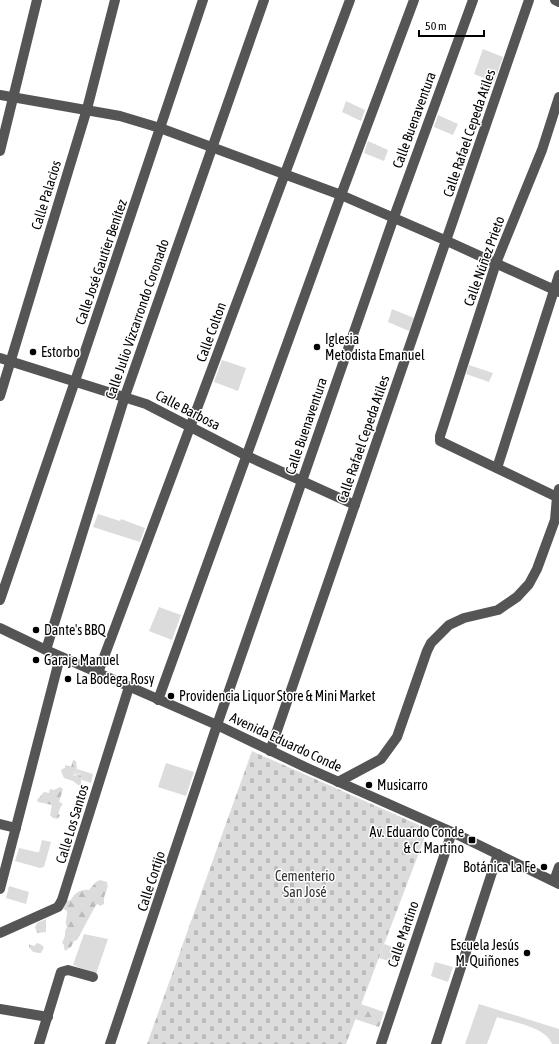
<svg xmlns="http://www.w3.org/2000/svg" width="559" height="1044" viewBox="0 0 559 1044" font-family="'Asap Condensed',sans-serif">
  <defs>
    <pattern id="forest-firs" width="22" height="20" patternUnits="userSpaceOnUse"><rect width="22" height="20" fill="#dcdcdc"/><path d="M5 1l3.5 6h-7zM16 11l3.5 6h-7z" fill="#bbb"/></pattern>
    <pattern id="cemetery-stones" width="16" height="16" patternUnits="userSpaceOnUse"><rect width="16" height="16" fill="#dcdcdc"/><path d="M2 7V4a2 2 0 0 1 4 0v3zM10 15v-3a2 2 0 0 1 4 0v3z" fill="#bbb"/></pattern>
  </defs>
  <rect width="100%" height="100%" fill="#fff"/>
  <!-- green -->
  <g fill="#dcdcdc">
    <path d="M483,49L503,57L494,82L474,74Z"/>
    <path d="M346,101L365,110L361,121L342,112Z"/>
    <path d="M438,115L458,124L453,135L434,127Z"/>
    <path d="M368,141L388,150L384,161L364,153Z"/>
    <path d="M392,309L414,318L409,331L388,322Z"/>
    <path d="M222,360L246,368L238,391L214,382Z"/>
    <path d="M469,365L493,373L489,382L466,374Z"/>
    <path d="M98,514L120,521L121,519L145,528L140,542L93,527Z"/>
    <path d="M159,607L181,615L172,640L149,631Z"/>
    <path d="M166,763L194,772L186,796L158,787Z"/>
    <path d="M77,769L93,774L91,783L82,780V782L80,774L78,773L73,776Z"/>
    <path d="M42,840L51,842L44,867L40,868L15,861L19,848L36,852H39Z"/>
    <path d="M9,886L29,892L26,904L6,898Z"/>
    <path d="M84,934L108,939L96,974L73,965Z"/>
    <path d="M384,944L404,951L399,964L379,958Z"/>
    <path d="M435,962L453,967L448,982L431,976Z"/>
    <path d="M479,1004L559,1029V1044H552C546,1027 512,1022 497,1017L487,1044H465Z"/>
  </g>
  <!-- forest -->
  <g fill="url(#forest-firs)">
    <path d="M73,760L76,761L77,769L73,775L75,776L78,773L81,776V785H78L73,781L64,778L61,771L62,769L65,768V765L71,767Z"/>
    <path d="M60,787L63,789L59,802L62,803V806H61L58,814L60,815L58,819L53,818L50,815L52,805L38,802L37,800L44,792L49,793L50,789L54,790Z"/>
    <path d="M100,880L107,882C109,889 105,892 104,898C104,900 104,902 104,904L100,906L98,904L96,905L77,940L74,941L71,947L65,951L64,947V945L62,943L65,936V931L67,927C64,921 68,917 67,911L62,908L66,901L71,900C74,893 81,889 89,890L96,882Z"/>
    <path d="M46,919V932L37,933L35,927L37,923Z"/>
    <path d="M37,943L40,944L44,947L41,953L33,952L29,947V944L34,946Z"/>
    <path d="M361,1004L384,1012L379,1027L355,1019Z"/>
  </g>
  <!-- cemetery -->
  <path fill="url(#cemetery-stones)" d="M252,751L428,829L346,1044H147Z"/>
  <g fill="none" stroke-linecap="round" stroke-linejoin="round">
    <!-- minor -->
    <g stroke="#555" stroke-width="10">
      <path d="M555,0L559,2"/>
      <path d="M0,95L120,116L160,128L341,195L447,241L559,292"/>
      <path d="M559,97L542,150L496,263L440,436V441L559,498"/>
      <path d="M0,151L37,0"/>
      <path d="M0,358L146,404L247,456L355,505"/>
      <path d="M0,396L87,109L115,0"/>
      <path d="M497,468L559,275"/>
      <path d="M0,600L75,381L203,0"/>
      <path d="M0,628L46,650L217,725L305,767L452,832L559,884"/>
      <path d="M46,650L125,396L264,0"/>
      <path d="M98,673L350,0"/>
      <path d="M158,700L341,195L414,0"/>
      <path d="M270,751L529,0"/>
      <path d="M338,782L381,759L397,737L427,651L431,643L449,625L464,618L498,610L517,597L529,584L537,569L555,520L557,497L559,489"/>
      <path d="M0,824L16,828"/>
      <path d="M554,881L559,867"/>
      <path d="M0,889L60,657"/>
      <path d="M0,933L58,907L62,900L129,687"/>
      <path d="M0,1009L48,1017"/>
      <path d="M39,1044L61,972L68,970L93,977"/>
      <path d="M110,1044L217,725L394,217L473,0"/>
      <path d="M381,1044L452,832"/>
      <path d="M436,1044L498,854"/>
    </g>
  </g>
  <!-- markers -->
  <g fill="#000" stroke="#fff" stroke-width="1.5">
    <circle cx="317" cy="347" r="4"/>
    <circle cx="33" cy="352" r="4"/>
    <circle cx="36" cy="630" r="4"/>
    <circle cx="36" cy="660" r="4"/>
    <circle cx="68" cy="679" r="4"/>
    <circle cx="171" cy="696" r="4"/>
    <circle cx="369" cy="785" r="4"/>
    <rect x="468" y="836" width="8" height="8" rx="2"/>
    <circle cx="544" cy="867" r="4"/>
    <circle cx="527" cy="953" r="4"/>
  </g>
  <g text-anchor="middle" stroke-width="3" stroke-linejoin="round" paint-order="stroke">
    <!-- street labels -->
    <g font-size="14" fill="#000" stroke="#fff">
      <text transform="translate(414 120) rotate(-70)" y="5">Calle Buenaventura</text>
      <text transform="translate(469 133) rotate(-71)" y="5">Calle Rafael Cepeda Atiles</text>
      <text transform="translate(46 195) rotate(-73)" y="5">Calle Palacios</text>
      <text transform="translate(484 261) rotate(-70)" y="5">Calle Núñez Prieto</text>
      <text transform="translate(101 262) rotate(-71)" y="5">Calle José Gautier Benítez</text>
      <text transform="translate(137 319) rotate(-71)" y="5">Calle Julio Vizcarrondo Coronado</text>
      <text transform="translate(211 332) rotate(-70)" y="5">Calle Colton</text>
      <text transform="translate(188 410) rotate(27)" y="5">Calle Barbosa</text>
      <text transform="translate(306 426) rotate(-71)" y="5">Calle Buenaventura</text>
      <text transform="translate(363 439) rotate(-71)" y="5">Calle Rafael Cepeda Atiles</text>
      <text transform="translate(286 742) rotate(25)" y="5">Avenida Eduardo Conde</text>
      <text transform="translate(72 824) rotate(-73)" y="5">Calle Los Santos</text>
      <text transform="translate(151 881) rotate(-72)" y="5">Calle Cortijo</text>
      <text transform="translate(403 934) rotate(-71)" y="5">Calle Martino</text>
    </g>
    <!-- poi labels -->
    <g font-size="14" fill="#000" stroke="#fff" text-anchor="start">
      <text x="325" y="344">Iglesia<tspan x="325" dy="16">Metodista Emanuel</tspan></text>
      <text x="41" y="357">Estorbo</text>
      <text x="44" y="635">Dante's BBQ</text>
      <text x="44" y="665">Garaje Manuel</text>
      <text x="76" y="684">La Bodega Rosy</text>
      <text x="179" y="701">Providencia Liquor Store &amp; Mini Market</text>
      <text x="377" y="790">Musicarro</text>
      <text x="464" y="837" text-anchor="end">Av. Eduardo Conde<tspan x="464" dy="16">&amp; C. Martino</tspan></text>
      <text x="536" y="872" text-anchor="end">Botánica La Fe</text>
      <text x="519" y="950" text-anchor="end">Escuela Jesús<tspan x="519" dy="16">M. Quiñones</tspan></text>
    </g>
    <!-- park labels -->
    <g font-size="14" fill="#333" stroke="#fff">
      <text x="305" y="881">Cementerio<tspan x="305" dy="16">San José</tspan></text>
    </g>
  </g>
  <!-- scale -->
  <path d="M419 30v6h65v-6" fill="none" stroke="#000000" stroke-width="2"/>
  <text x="425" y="30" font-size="12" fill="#000000" stroke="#ffffff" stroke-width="3" paint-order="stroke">50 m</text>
</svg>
